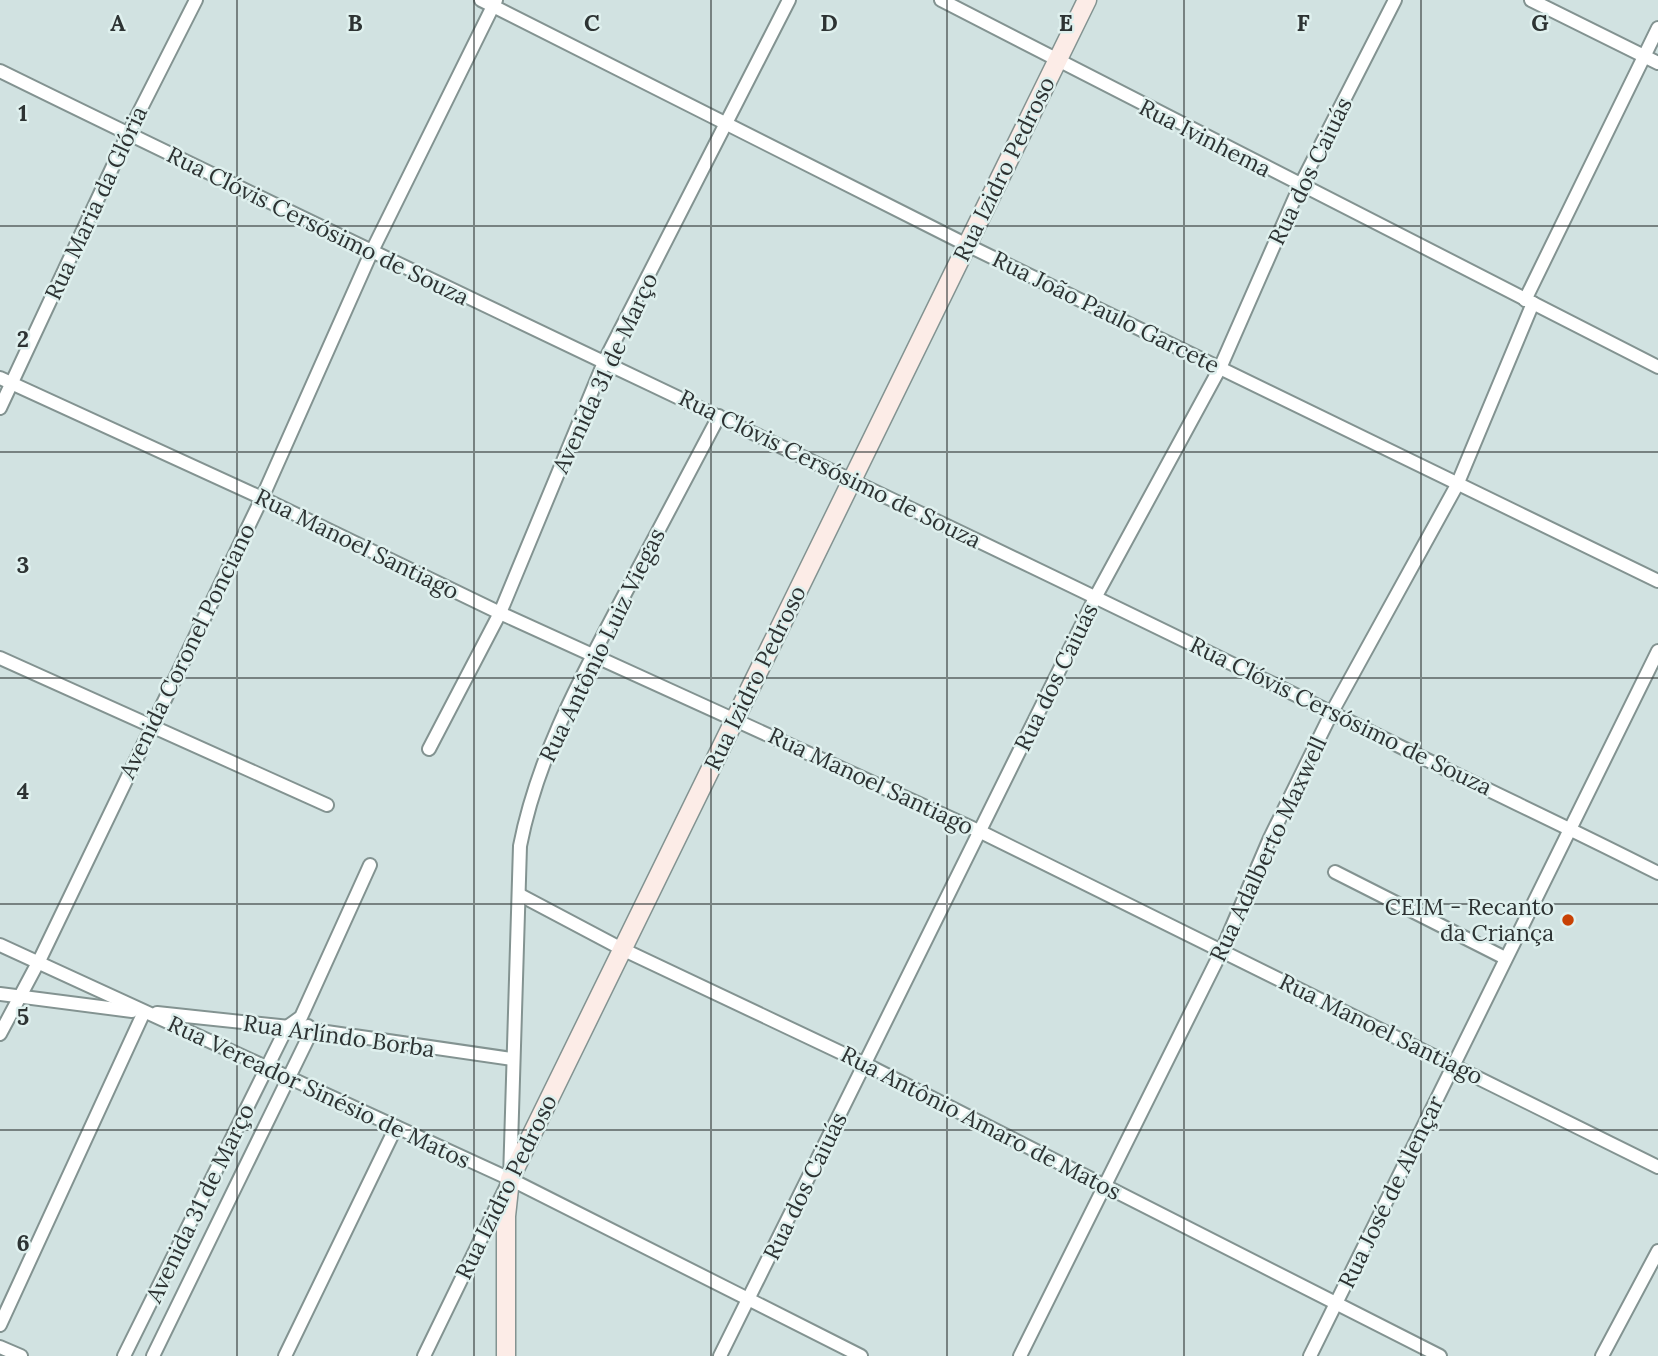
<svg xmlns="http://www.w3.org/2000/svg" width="1658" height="1356" viewBox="0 0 1658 1356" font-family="Lora,serif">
  <rect width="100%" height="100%" fill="#d1e2e1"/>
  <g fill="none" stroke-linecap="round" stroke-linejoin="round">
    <!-- street casing -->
    <g stroke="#839391" stroke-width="16">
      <g id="street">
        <path d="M481,0L967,245L1658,581"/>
        <path d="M941,0L1658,367"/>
        <path d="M1531,0L1658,63"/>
        <path d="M0,71C468,301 942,519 1409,751C1491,792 1576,831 1658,873"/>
        <path d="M1525,300L1658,28"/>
        <path d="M0,378L262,498L500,613L981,832L1658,1167"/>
        <path d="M0,408L128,134L196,0"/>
        <path d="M0,658L327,805"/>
        <path d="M429,749L500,613L605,360L789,0"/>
        <path d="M1335,872L1505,958"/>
        <path d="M520,895L622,949L865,1064L1440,1356"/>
        <path d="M0,945L510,1179L861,1356"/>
        <path d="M0,994L132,1011"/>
        <path d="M157,1013L299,1028L512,1059"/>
        <path d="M0,1034L41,957L262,498L371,253L496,0"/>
        <path d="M0,1325L144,1012"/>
        <path d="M0,1347L21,1356"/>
        <path d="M124,1356L287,1027L301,1017L370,865"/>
        <path d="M153,1356L312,1030L308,1026"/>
        <path d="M285,1356L396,1127"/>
        <path d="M424,1356L510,1179L520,846C537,759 578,683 619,605C652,542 686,479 719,416"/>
        <path d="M720,1356L1096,596L1220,368L1300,186L1395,0"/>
        <path d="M1020,1356L1222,950L1270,838L1332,712L1457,485L1533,303"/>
        <path d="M1310,1356L1658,651"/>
        <path d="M1602,1356L1658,1251"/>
      </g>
    </g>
    <!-- secondary casing -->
    <g stroke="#839391" stroke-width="21">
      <path id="secondary" d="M506,1356V1216L510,1179L1087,0"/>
    </g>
    <!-- street -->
    <use href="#street" stroke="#fff" stroke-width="12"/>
    <!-- secondary -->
    <use href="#secondary" stroke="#fcece7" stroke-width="18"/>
  </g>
  <!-- grid -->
  <path fill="none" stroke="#2d3333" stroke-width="2" stroke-opacity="0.55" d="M237,0V1356M474,0V1356M711,0V1356M947,0V1356M1184,0V1356M1421,0V1356M0,226H1658M0,452H1658M0,678H1658M0,904H1658M0,1130H1658"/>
  <!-- markers -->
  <circle fill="#c84104" stroke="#dff0ee" stroke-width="2.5" cx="1568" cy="920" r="7"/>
  <g text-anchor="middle" stroke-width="5" stroke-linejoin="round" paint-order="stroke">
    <!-- street labels -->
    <g font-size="23" fill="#2d3333" stroke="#dff0ee">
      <text transform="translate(1205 138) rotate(27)" y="8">Rua Ivinhema</text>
      <text transform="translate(1004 169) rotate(-64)" y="8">Rua Izidro Pedroso</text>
      <text transform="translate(1310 171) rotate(-64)" y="8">Rua dos Caiuás</text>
      <text transform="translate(96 203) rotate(-65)" y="8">Rua Maria da Glória</text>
      <text transform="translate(318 226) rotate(26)" y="8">Rua Clóvis Cersósimo de Souza</text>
      <text transform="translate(1106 312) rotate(26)" y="8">Rua João Paulo Garcete</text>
      <text transform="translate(605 373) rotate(-65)" y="8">Avenida 31 de Março</text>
      <text transform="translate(830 469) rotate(26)" y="8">Rua Clóvis Cersósimo de Souza</text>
      <text transform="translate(357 544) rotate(26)" y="8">Rua Manoel Santiago</text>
      <text transform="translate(602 645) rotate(-64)" y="8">Rua Antônio Luiz Viegas</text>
      <text transform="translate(187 651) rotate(-64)" y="8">Avenida Coronel Ponciano</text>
      <text transform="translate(1056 677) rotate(-64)" y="8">Rua dos Caiuás</text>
      <text transform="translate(755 678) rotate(-64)" y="8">Rua Izidro Pedroso</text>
      <text transform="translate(1341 716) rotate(26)" y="8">Rua Clóvis Cersósimo de Souza</text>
      <text transform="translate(871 781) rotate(25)" y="8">Rua Manoel Santiago</text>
      <text transform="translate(1268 849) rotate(-65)" y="8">Rua Adalberto Maxwell</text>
      <text transform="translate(1381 1029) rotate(26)" y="8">Rua Manoel Santiago</text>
      <text transform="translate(339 1036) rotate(8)" y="8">Rua Arlíndo Borba</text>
      <text transform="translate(319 1092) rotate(25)" y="8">Rua Vereador Sinésio de Matos</text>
      <text transform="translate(981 1123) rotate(27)" y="8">Rua Antônio Amaro de Matos</text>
      <text transform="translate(805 1186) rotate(-64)" y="8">Rua dos Caiuás</text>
      <text transform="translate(506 1187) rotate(-64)" y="8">Rua Izidro Pedroso</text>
      <text transform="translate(1391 1192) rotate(-64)" y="8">Rua José de Alençar</text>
      <text transform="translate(200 1203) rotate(-64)" y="8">Avenida 31 de Março</text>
    </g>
    <!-- poi labels -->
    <g font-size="23" fill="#2d3333" stroke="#dff0ee" text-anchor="end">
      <text x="1554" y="915">CEIM - Recanto<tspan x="1554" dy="26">da Criança</tspan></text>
    </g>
  </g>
  <g font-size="23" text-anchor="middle" font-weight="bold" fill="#2d3333" stroke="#dff0ee" stroke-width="5" stroke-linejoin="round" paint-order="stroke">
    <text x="118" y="31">A</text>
    <text x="355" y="31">B</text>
    <text x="592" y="31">C</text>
    <text x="829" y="31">D</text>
    <text x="1066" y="31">E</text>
    <text x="1303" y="31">F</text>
    <text x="1540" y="31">G</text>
    <text x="23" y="121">1</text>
    <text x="23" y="347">2</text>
    <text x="23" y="573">3</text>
    <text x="23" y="799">4</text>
    <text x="23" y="1025">5</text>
    <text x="23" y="1251">6</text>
  </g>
</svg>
